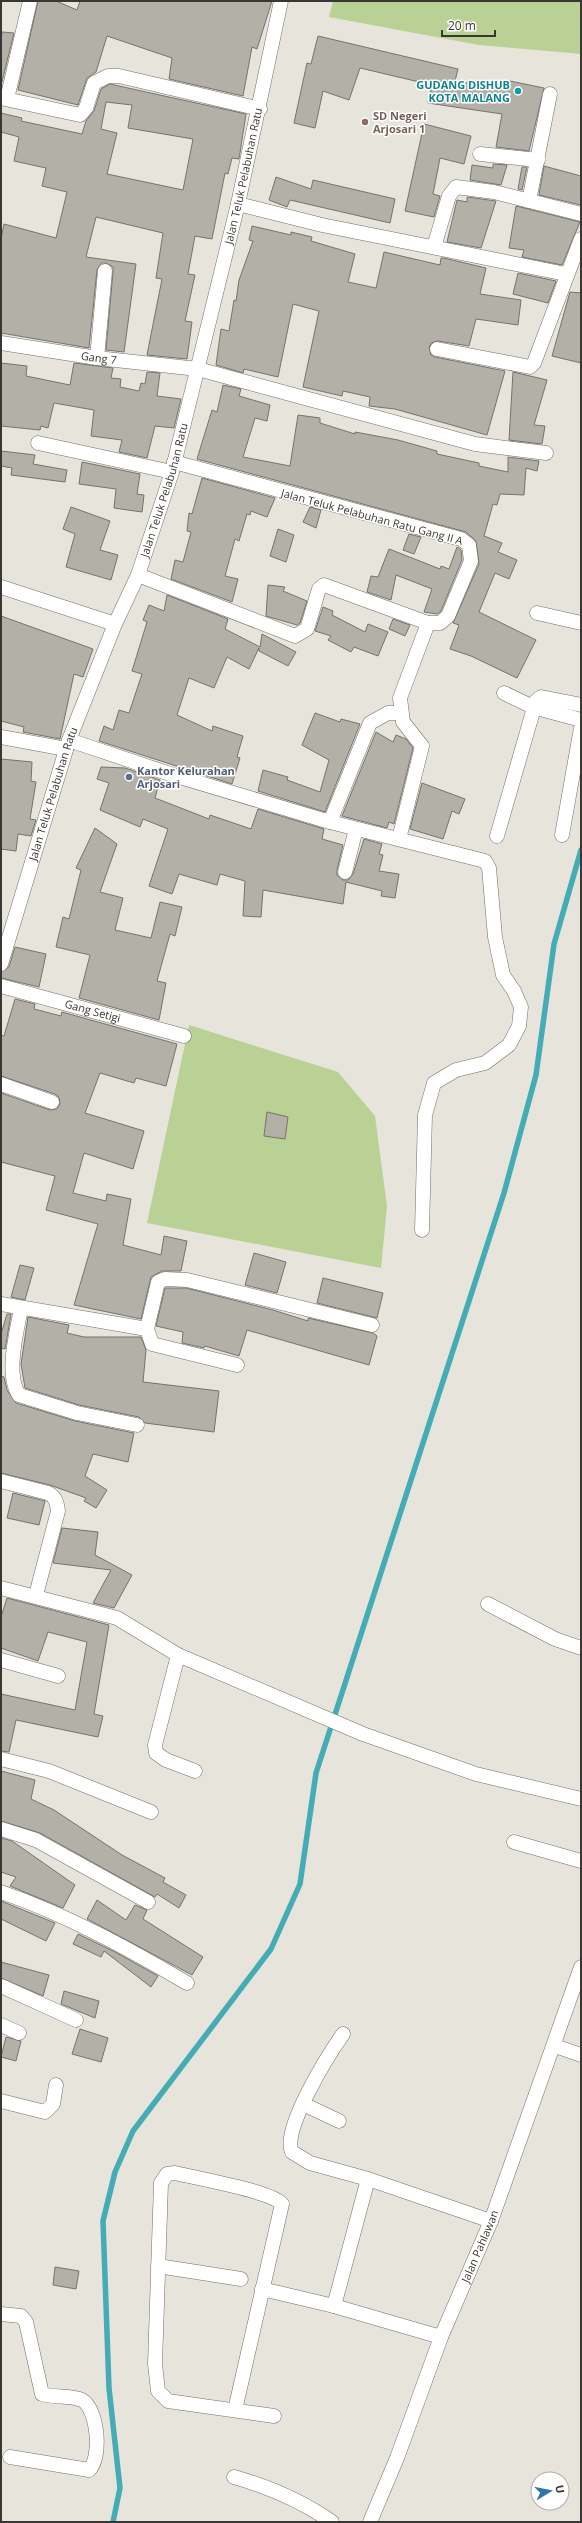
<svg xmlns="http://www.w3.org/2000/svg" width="582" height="2523" viewBox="0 0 582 2523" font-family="'Open Sans',sans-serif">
  <rect width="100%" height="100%" fill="#e7e4db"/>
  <!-- green -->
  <g fill="#bad196">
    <path d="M333,1H581V54L479,45L329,17Z"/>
    <path d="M189,1025L338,1072L375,1116L387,1206L381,1268L147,1223Z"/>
  </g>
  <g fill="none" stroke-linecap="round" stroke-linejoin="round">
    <!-- stream -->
    <path stroke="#43acb4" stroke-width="5.5" d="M113,2522L120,2488L109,2388L103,2221L115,2172L133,2131L271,1949L300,1884L316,1773L504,1193L536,1075L554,944L581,850"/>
  </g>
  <!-- building -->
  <g fill="#b3b0a7" stroke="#76736c" fill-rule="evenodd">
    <path d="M38,1H56L77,10L80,1H272L257,49L252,47L243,96L169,79L172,58L107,36L96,72L87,78L78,105L18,90Z"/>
    <path d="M2,32L14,33L1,86V40Z"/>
    <path d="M318,36L458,69L455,81L508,89L510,81L544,88L529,151L496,147L502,114L428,103L432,85L360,68L349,100L323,91L315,128L294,123L307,63L311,64Z"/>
    <path d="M110,84L246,114L239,159L232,158L228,174L225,173L212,239L195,236L188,274L195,275L185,321L192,322L187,359L147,355L162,279L156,278L163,233L96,217L86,257L136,264L124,352L106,350L113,272V267L106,263H101L97,270L89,348L1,333V239L4,224L56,238L67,192L42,186L46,168L14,161L19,137L1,132V113L22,118L21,121L82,134L86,121L94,111L101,89ZM106,102L132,105L128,128L193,139L183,190L107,174L117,133L101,129Z"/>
    <path d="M424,124L471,136L464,164L440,158L433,194L440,196L434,217L405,211Z"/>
    <path d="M493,164L507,165L501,185L470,180L472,165L493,168Z"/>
    <path d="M544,166L581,176V205L539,195Z"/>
    <path d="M522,167H527L522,190L518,189Z"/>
    <path d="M276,177L311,189L313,180L395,199L390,223L290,200L287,207L269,200Z"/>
    <path d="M467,197L496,201L481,248L447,242L457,200L467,202Z"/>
    <path d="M516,206L580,222L562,265L522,257L524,250L509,248Z"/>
    <path d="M252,226L291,235V232L312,237L311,241L355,254L348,282L376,288L384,252L440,265L441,258H444L486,268L480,294L521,300L518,325L476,319L469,346L438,341L431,343L429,348L431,355L435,357L505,371L487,435L395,409L369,406L370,397L343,391L342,396L303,387L319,311L293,304L278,377L244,369L243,373L216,365L221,329L229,331L234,300L236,301L239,280L253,241L249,240Z"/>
    <path d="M518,273L556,281L548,303L513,294Z"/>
    <path d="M570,292L581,293V363L552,356Z"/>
    <path d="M1,363L27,366L26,376L70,385L74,363L113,368L111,378L121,379L120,387L139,391L141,383L145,384L147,372L160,373L157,396L181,399L174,428L155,426L147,458L119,452L122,440L91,436L94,410L54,403L48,428L41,426L40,430L1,426Z"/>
    <path d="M513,372L547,380L534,425L545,426L542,444L509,440Z"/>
    <path d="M223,385L241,389L239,396L270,405L267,421L255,418L243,457L290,466L298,415L320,418V423L355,434V432L398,440L437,451V454L479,463V466L508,472V457L539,461L537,471L526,468L524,495L500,494L497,505L493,504L484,536L502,543L498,552L517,560L509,579L495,573L479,612L536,640L517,678L471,656L450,649L459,625L453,623L479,564L476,541L466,532L197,459L212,410L217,412Z"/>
    <path d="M1,451L35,455L33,464L67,470L65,482L11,475L12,468L1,466Z"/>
    <path d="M82,462L140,474L137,494L144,495L142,512L114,508L116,489L79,484Z"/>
    <path d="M202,478L275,498L267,517L251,511L250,515L247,514L239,541L235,539L225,576L238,579L232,602L171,579L175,560L183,562L191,532L187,531L189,513L192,514Z"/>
    <path d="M71,507L110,521L100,550L118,555L111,580L66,567L75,534L63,529Z"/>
    <path d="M310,507L321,510L316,528L303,522Z"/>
    <path d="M278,529L294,535L286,562L270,556Z"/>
    <path d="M409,534L421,537L414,554L403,550Z"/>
    <path d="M457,547L461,550L462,560L441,611L437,614L424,612L432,589L396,575L391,600L367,592L371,576L378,577L389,549L440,569L441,566L449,569Z"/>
    <path d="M268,585L285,587L283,591L307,601L300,623L297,625L266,616Z"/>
    <path d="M167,595L228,619L225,629L260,647L262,634L296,652L288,666L259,651V648L249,669L227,657L214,688L189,678L177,715L212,731L213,726L243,736L237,757L240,758L232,784L99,741L104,726L113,730L119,710L129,713L142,674L132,671L147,622L143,620L149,605L164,611Z"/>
    <path d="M323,607L333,611L332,615L365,632L368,624L388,632L378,656L354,647L351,652L328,640L331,636L315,631Z"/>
    <path d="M1,616L93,649L83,677L74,674L60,739L23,732L24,727L1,721Z"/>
    <path d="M393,619L410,625L405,636L389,629Z"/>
    <path d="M315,713L340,722L341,719L360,724L325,812L258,791L263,770L288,777L287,780L320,792L329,760L302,745Z"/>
    <path d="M376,732L393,742L396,735L406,739L413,748L394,824L389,822L387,828L342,816Z"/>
    <path d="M1,759L32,762L31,781L36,782L30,819L36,820L31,836L18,834L16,851L1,849Z"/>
    <path d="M101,767L125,768L160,780L155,798L209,819L210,815L251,829L258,809L324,829L322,839L343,845L337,870V875L343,880H348L353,874L364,839L382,844L379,854L383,855L379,871L399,874L395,898L381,896L382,891L346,882L343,904L263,890L261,917L243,916L245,881L220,874L217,885L179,874L172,894L149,886L168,829L143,819L140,827L100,810L109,783L97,779Z"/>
    <path d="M422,783L465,799L459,814L452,811L443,839L410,829Z"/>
    <path d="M95,828L117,844L100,892L123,898L115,930L151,938L160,902L182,907L175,936L170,934L157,981L166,983L159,1020L79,998L90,955L56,947L63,917L69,919L81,870L76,868Z"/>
    <path d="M15,947L46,954L39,987L1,978V972L9,967Z"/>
    <path d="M15,999L35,1004L34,1009L61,1016L62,1012L177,1044L166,1086L136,1078L134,1083L100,1073L85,1113L144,1131L133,1169L84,1153L73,1193L106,1201L107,1194L131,1199L123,1245L161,1255L164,1236L187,1241L181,1271H162L151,1277L141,1319L74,1305L98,1224L46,1210L55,1176L1,1162V1093L50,1110L57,1109L60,1104L59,1097L55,1094L1,1076V1035L4,1036Z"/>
    <path d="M267,1112L288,1117L285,1139L264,1136Z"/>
    <path d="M254,1253L286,1262L277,1293L245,1285Z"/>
    <path d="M20,1265L34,1268L25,1300L11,1297Z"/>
    <path d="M323,1278L383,1293L377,1318L317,1303Z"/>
    <path d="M165,1288H186L273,1310L308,1321V1318L373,1333L377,1336L369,1365L247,1330L239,1356L205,1346L204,1348L182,1343L183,1332L156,1326Z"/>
    <path d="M7,1314H11L5,1349L1,1348V1334Z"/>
    <path d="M28,1317L69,1325L67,1333L84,1337H141L146,1350L143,1382L219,1391L214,1432L145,1423L139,1417L79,1405L25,1388L21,1364Z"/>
    <path d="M1,1376L4,1377L7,1390L16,1403L75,1421L134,1433L128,1462L93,1454L85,1476L107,1490L96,1508L84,1501L86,1498L50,1485L1,1473Z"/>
    <path d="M13,1493L45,1501L39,1525L7,1518Z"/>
    <path d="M62,1528L98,1532L95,1555L132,1575L114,1608L93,1603L111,1570L53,1563Z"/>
    <path d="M7,1598L109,1625L94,1714L103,1716L98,1737L16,1720L9,1752L1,1751V1694L75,1710L87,1642L48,1632L38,1661L1,1648V1617Z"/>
    <path d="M1,1771L35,1780L31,1799L54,1810L122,1855L165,1878L163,1882L186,1895L179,1908L157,1894L155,1897L40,1833L1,1821Z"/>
    <path d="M1,1838L12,1841L75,1885L63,1908L10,1886L16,1877L1,1872Z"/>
    <path d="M97,1900L126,1920L135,1905L147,1910L143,1919L203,1957L192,1975L87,1919Z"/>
    <path d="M1,1901L55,1923L46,1941L1,1919Z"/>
    <path d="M78,1934L115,1952L158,1976L151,1987L104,1951L101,1957L73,1944Z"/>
    <path d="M1,1962L49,1975L43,1996L1,1978Z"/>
    <path d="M64,1991L99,2001L95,2018L61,2004Z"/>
    <path d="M80,2029L108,2038L101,2062L72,2054Z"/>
    <path d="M6,2037L21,2041L16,2061L1,2057Z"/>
    <path d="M55,2267L79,2271L76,2289L53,2285Z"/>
  </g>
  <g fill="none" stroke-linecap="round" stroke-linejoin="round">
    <!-- minor casing -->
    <g stroke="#726f67" stroke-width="15">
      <g id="minor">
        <path d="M1,98L80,115L86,108L94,83L108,76H119L260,109"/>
        <path d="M7,99L30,1"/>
        <path d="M480,154L538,160"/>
        <path d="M529,201L550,94"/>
        <path d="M238,204L322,225L566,274"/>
        <path d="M434,247L449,196L456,187L494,192L581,214"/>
        <path id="s1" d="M1,343L97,358L198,369L475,444L546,453"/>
        <path d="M437,349L530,367L534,363L581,239"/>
        <path d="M97,358L105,271"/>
        <path d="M38,443L172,472"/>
        <path d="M138,575L295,636L307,629L319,589L324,585L428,623H440L448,616L471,561L469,545L461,539L174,462"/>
        <path d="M1,587L115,624"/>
        <path d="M537,613L581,623"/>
        <path d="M504,693L533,707L581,720"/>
        <path d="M1,737L66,749"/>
        <path d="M69,740L170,774L330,822L485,861L489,868L495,937L503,975L514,991L521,1007L519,1026L509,1045L485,1063L456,1070L434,1083L425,1115L422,1230"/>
        <path d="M330,822L370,723L388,713H401"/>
        <path d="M562,835L581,728"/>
        <path d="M497,836L536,701L541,697L581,705"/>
        <path d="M399,839L422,746L403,722L400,698L428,623"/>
        <path d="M345,872L356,829"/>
        <path id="s2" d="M1,964L69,740L115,624L138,575L172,472L238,204L281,1"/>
        <path id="s3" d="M1,986L184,1036"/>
        <path d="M1,1084L52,1102"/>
        <path d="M1,1304L147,1329"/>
        <path d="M21,1308C17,1331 5,1374 19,1395L77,1413L137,1425"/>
        <path d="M237,1365L152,1344L147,1329L158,1282L165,1279L187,1280L372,1325"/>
        <path d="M1,1481L48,1493C56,1497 57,1503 58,1511L36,1595"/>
        <path d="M1,1588L117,1618L178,1655L363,1734L476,1774L581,1799"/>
        <path d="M488,1604L555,1639L581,1648"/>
        <path d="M178,1655L155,1745L156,1753L166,1760L195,1771"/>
        <path d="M1,1660L58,1676"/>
        <path d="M1,1759L49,1771L151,1812"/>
        <path d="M1,1829L36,1840L148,1902"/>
        <path d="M514,1842L581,1861"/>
        <path d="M1,1892C67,1915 127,1948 187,1983"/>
        <path d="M1,1986L76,2020"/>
        <path d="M1,2025L19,2033"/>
        <path d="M343,2034C329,2054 281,2130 292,2152L310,2163L368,2179L491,2221"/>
        <path d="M555,2046L581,2055"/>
        <path d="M1,2101L45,2112L53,2104L56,2085"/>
        <path d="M303,2104L339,2121"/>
        <path d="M158,2266L241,2279"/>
        <path d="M262,2289L334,2306L441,2337"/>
        <path d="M334,2306L368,2179"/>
        <path d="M1,2314L21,2316L26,2322L42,2394C54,2398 70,2395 82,2400C98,2409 102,2458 89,2470L10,2457"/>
        <path d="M235,2410L282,2204C271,2191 195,2178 175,2173L167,2174L161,2183L155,2364L158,2391L168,2401L274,2416"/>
        <path d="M234,2477C269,2487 302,2501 332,2522"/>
        <path id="s4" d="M370,2522L397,2458L441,2337L491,2221L581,1967"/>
      </g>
    </g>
    <!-- minor -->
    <use href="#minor" stroke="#fff" stroke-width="14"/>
  </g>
  <!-- markers -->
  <circle fill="#0f9aa8" stroke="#fff" stroke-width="1.5" cx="518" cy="91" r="4"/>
  <circle fill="#8d6e63" stroke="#fff" stroke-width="1.5" cx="365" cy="122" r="4"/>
  <circle fill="#5c6f8a" stroke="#fff" stroke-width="1.5" cx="129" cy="777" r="4"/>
  <g text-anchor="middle" stroke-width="3" stroke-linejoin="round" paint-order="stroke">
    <!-- culture labels -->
    <g font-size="11" font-weight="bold" fill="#0d838f" stroke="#fff" text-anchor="end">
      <text x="510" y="89">GUDANG DISHUB<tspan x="510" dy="13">KOTA MALANG</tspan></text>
    </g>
    <!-- education labels -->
    <g font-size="11" font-weight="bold" fill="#785e54" stroke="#fff" text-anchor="start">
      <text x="373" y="120">SD Negeri<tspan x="373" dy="13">Arjosari 1</tspan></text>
    </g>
    <!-- street labels -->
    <g font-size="11" fill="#393734" stroke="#fff">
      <text dy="4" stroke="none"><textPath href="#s2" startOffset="826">Jalan Teluk Pelabuhan Ratu</textPath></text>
      <text dy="4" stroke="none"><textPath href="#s1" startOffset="99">Gang 7</textPath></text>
      <text dy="4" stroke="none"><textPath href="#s2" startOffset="502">Jalan Teluk Pelabuhan Ratu</textPath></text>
      <text transform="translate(372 517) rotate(15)" y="4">Jalan Teluk Pelabuhan Ratu Gang II A</text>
      <text dy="4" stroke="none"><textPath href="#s2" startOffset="178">Jalan Teluk Pelabuhan Ratu</textPath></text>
      <text dy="4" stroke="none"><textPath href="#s3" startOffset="95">Gang Setigi</textPath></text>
      <text dy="4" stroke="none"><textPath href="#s4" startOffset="297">Jalan Pahlawan</textPath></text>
    </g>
    <!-- service labels -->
    <g font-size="11" font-weight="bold" fill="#4e5e75" stroke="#fff" text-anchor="start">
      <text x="137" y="775">Kantor Kelurahan<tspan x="137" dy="13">Arjosari</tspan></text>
    </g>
  </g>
  <!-- border -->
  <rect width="582" height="2523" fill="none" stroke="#393734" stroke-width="4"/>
  <!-- north arrow -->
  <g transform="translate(550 2491) rotate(80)"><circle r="19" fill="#ffffff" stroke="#b0afae"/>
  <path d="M0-3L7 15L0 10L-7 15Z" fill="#2f75aa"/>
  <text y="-6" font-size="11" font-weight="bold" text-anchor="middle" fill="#393734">U</text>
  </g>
  <!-- scale -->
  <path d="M442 30v6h53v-6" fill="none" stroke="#393734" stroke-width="2"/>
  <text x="448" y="30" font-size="12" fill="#393734" stroke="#ffffff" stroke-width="3" paint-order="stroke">20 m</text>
</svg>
